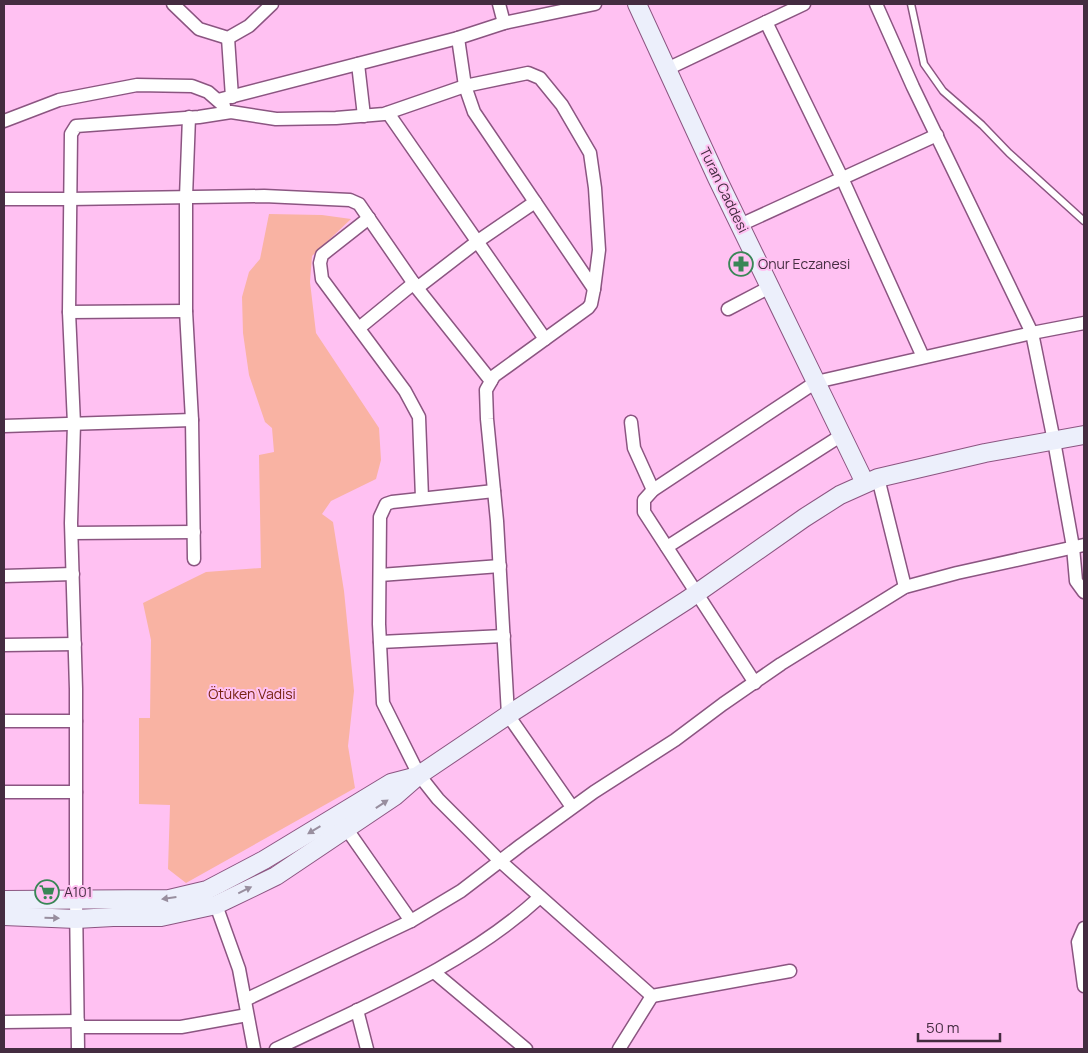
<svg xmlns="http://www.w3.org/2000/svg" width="1088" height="1053" viewBox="0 0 1088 1053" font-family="Manrope,sans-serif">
  <rect width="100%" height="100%" fill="#ffc1f2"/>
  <!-- green -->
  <path fill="#f9b3a3" d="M269,214L322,215L351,219L312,256L310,282L316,333L379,428L381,460L376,479L331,501L322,514L333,522L344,591L354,691L348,746L355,788L186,883L168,869L170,805L139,804V718H150L151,640L143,603L206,572L261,568L259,455L274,452L272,428L265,422L249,375L243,333L242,297L249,272L260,259Z"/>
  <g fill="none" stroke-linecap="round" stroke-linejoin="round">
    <!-- lane casing -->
    <g stroke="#8b5581" stroke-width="9">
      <path id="lane" d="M911,4L924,64L943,91L982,125L1009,153L1084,221"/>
    </g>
    <!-- street casing -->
    <g stroke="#8b5581" stroke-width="15">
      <g id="street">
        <path d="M173,4L199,29L228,38L249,26L272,4"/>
        <path d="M499,4L504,23"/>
        <path d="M876,4L913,87L1032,333L1054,441L1073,547L1076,581L1084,592"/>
        <path d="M766,22L842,178L923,357"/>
        <path d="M228,38L232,97"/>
        <path d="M458,38L465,86L474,112L594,289"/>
        <path d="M358,64L364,116"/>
        <path d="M667,69L804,4"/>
        <path d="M218,100L458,38L504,23L595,4"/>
        <path d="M388,113L545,339"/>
        <path d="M189,117L186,197V311L192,420L194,559"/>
        <path d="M4,121L59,100L137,85L192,86L208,92L224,106"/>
        <path d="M4,199H69L264,196L350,200L359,204L417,288L491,381"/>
        <path d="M369,218L322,255L320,263L322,279L405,391L419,417L422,498"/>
        <path d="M740,225L937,135"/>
        <path d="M417,288L478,241L535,202"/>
        <path d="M728,309L770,287"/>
        <path d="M69,312L186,311"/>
        <path d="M359,328L414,283"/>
        <path d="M631,422L634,448L653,490"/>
        <path d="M4,426L192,420"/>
        <path d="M878,478L905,587"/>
        <path d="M494,491L392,502L386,504L380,517L379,624L383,703L419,775L438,799L500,861L652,996L790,971"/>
        <path d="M72,533L194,532"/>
        <path d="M667,547L842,435"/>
        <path d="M380,575L500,566"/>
        <path d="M4,576L73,574"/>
        <path d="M380,642L504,636"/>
        <path d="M4,645L75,644"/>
        <path d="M755,683L644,512V500L653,490L816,382L1032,333L1084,323"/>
        <path d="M4,721H76"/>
        <path d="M4,792H76"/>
        <path d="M346,828L411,921"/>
        <path d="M216,905L239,969L254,1049"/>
        <path d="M1084,928L1078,942L1084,986"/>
        <path d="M434,972L526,1049"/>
        <path d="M245,1000L411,921L461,891L521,845L594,792L675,740L723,704L781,664L905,587L957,573L1084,545"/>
        <path d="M357,1010L367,1049"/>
        <path d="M4,1022L78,1021"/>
        <path d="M78,1027H181L247,1015"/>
        <path d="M78,1049L76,900V689L71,523L74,424L69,312L71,134L76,126L199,117L231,112L276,119L336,118L384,114L465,86L528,73L540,78L562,105L590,153L595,188L599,250L594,289L591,304L588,308L494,376L486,390L487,419L497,521L508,715L572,807"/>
        <path d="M276,1049C366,1005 465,966 540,897"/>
        <path d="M619,1049L652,996"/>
      </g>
    </g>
    <!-- secondary casing -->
    <g stroke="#8b5581" stroke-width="20">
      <g id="secondary">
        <path d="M637,4L717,178L865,483"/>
        <path d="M4,900L169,899L207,890L264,860L391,783L414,777"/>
        <path d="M4,916L76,919L113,917H161L216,905L276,876L395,796L419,775L508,715L687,600L804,518L840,495L878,478L985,453L1084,435"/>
      </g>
    </g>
    <!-- lane -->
    <use href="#lane" stroke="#fff" stroke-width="6"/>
    <!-- street -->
    <use href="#street" stroke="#fff" stroke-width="12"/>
    <!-- secondary -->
    <use href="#secondary" stroke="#eceffb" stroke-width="18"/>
  </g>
  <!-- one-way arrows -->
  <defs><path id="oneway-solid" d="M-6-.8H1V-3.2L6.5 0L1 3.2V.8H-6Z" transform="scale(1.25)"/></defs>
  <g fill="#988e9e">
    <use href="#oneway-solid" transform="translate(382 804) rotate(-34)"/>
    <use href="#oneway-solid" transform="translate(314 830) rotate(149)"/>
    <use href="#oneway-solid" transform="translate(245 890) rotate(-26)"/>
    <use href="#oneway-solid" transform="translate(169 898) rotate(172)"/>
    <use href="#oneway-solid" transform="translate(52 918) rotate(2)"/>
  </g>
  <!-- icons -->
  <defs>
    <g id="pharmacy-ring" transform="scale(1.25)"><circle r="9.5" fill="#ffc1f2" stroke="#398656" stroke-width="1.5"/><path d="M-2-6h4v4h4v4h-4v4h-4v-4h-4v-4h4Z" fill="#398656"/></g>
    <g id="supermarket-ring" transform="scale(1.25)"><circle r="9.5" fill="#ffc1f2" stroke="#398656" stroke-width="1.5"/><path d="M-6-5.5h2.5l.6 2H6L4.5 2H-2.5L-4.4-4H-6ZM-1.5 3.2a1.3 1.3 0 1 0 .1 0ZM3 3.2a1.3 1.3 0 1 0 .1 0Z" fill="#398656"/></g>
  </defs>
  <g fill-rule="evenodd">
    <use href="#pharmacy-ring" x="741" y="264"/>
    <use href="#supermarket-ring" x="47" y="892"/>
  </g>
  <g text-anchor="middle" stroke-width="4" stroke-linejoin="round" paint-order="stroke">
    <!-- street labels -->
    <g font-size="14" fill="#442c40" stroke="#ffc1f2">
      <text transform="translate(724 190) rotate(64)" y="5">Turan Caddesi</text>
    </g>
    <!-- poi labels -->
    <g font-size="14" fill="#442c40" stroke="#ffc1f2" text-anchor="start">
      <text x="758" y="269">Onur Eczanesi</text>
      <text x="64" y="897">A101</text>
    </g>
    <!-- park labels -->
    <g font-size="14" fill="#762312" stroke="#ffc1f2">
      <text x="252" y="699">Ötüken Vadisi</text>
    </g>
  </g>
  <!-- border -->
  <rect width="1088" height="1053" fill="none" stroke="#442c40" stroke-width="10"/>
  <!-- scale -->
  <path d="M918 1033v8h82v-8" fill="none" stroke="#442c40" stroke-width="2.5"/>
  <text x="926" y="1033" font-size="15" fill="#442c40" stroke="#ffc1f2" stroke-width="4" paint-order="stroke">50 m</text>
</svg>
